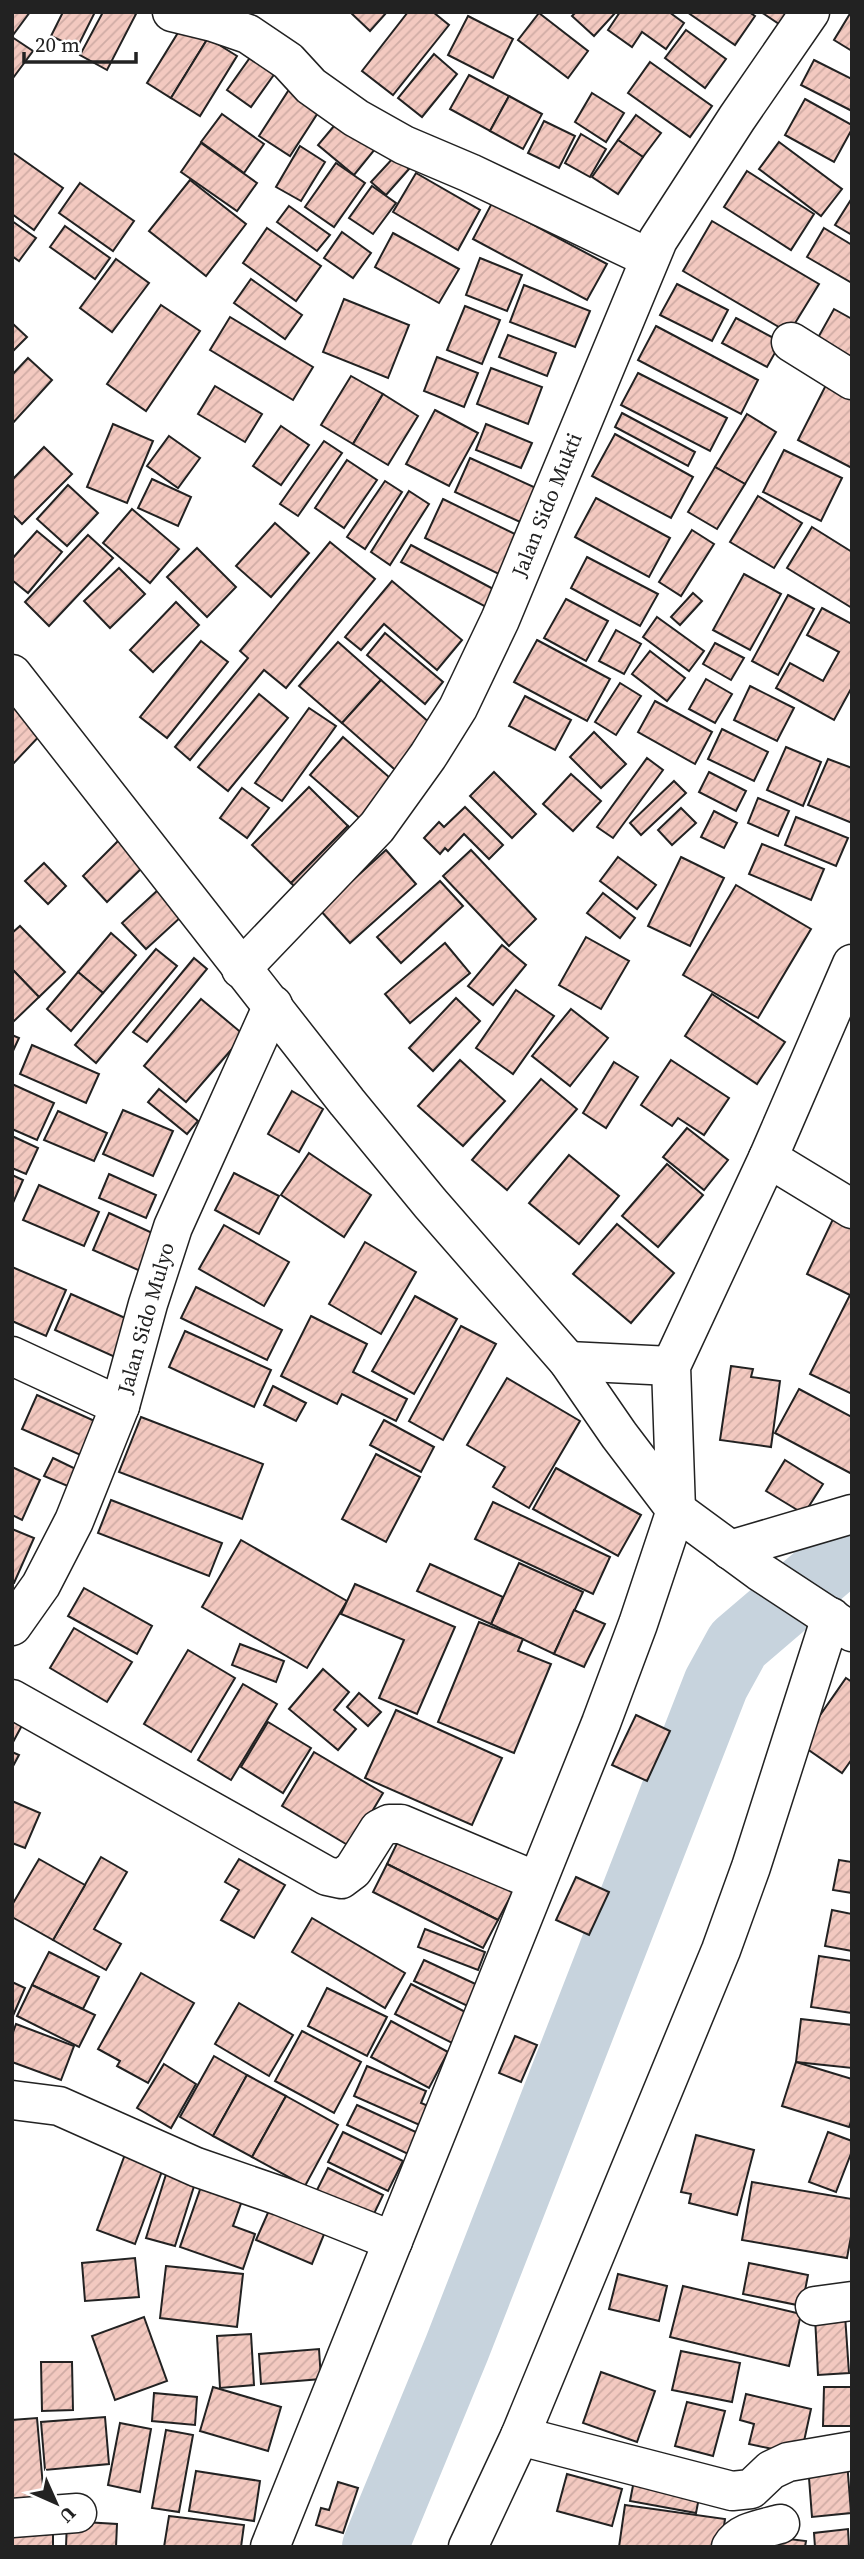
<svg xmlns="http://www.w3.org/2000/svg" width="864" height="2559" viewBox="0 0 864 2559" font-family="'Source Serif 4',serif">
  <defs>
    <pattern id="building-hatch" width="6" height="6" patternUnits="userSpaceOnUse" patternTransform="scale(1.75)"><rect width="6" height="6" fill="#f3c9c0"/><path d="M-1 1l2-2M0 6l6-6M5 7l2-2" fill="none" stroke="#d0aca5"/></pattern>
  </defs>
  <rect width="100%" height="100%" fill="#fff"/>
  <g fill="none" stroke-linecap="round" stroke-linejoin="round">
    <!-- river -->
    <path stroke="#c7d3dd" stroke-width="66" d="M375,2547L457,2348L716,1684L738,1644L841,1556L852,1554"/>
  </g>
  <!-- building -->
  <g fill="url(#building-hatch)" stroke="#222" stroke-width="2">
    <path d="M12,12H30L13,35H12Z"/>
    <path d="M63,12H95L77,48L51,36Z"/>
    <path d="M103,12H132L136,14L107,70L80,55Z"/>
    <path d="M350,12H387L370,31Z"/>
    <path d="M408,12H433L449,25L393,95L362,71Z"/>
    <path d="M576,12H616L594,36L572,16Z"/>
    <path d="M620,12H669L684,23L666,49L642,32L632,47L608,30Z"/>
    <path d="M687,12H749L755,16L735,45Z"/>
    <path d="M761,12H795L785,28Z"/>
    <path d="M851,12H852V51L834,40Z"/>
    <path d="M539,13L588,51L568,78L518,40Z"/>
    <path d="M468,16L513,39L493,78L448,55Z"/>
    <path d="M184,23L208,38L171,98L147,83Z"/>
    <path d="M686,30L726,59L705,88L665,58Z"/>
    <path d="M12,37L33,51L13,78L12,77Z"/>
    <path d="M208,38L237,56L200,116L171,98Z"/>
    <path d="M254,52L278,69L251,107L227,90Z"/>
    <path d="M434,54L457,74L422,117L398,98Z"/>
    <path d="M814,60L852,79V111L801,85Z"/>
    <path d="M650,62L712,106L690,137L628,93Z"/>
    <path d="M469,75L509,96L490,131L450,109Z"/>
    <path d="M292,85L323,105L290,156L259,136Z"/>
    <path d="M592,93L624,113L606,142L575,122Z"/>
    <path d="M509,96L542,114L523,149L490,131Z"/>
    <path d="M805,99L852,125V129L834,162L785,135Z"/>
    <path d="M222,114L264,144L244,173L201,142Z"/>
    <path d="M344,114L380,143L354,175L318,145Z"/>
    <path d="M636,115L661,133L643,157L618,140Z"/>
    <path d="M544,121L575,136L559,168L528,153Z"/>
    <path d="M581,134L606,149L590,177L565,163Z"/>
    <path d="M618,140L643,157L618,194L592,177Z"/>
    <path d="M779,142L842,189L821,216L759,169Z"/>
    <path d="M201,143L257,183L237,211L181,172Z"/>
    <path d="M300,146L325,162L301,201L276,187Z"/>
    <path d="M12,152L63,188L34,230L12,214Z"/>
    <path d="M395,156L409,169L386,195L371,182Z"/>
    <path d="M336,163L365,183L334,227L305,207Z"/>
    <path d="M747,171L814,214L791,250L724,207Z"/>
    <path d="M416,173L480,210L458,250L393,212Z"/>
    <path d="M190,180L246,224L206,276L149,231Z"/>
    <path d="M80,183L134,221L113,251L59,213Z"/>
    <path d="M372,186L396,203L373,234L349,218Z"/>
    <path d="M852,198V235L835,225Z"/>
    <path d="M492,203L607,264L587,300L473,239Z"/>
    <path d="M289,206L330,235L317,251L277,222Z"/>
    <path d="M12,221L36,238L19,261L12,256Z"/>
    <path d="M712,221L819,284L789,333L683,271Z"/>
    <path d="M65,226L110,258L95,279L50,247Z"/>
    <path d="M267,228L321,266L296,301L243,263Z"/>
    <path d="M824,228L852,245V283L807,257Z"/>
    <path d="M342,232L371,253L353,278L324,258Z"/>
    <path d="M393,233L459,269L439,303L375,267Z"/>
    <path d="M480,258L522,275L507,311L466,295Z"/>
    <path d="M116,259L149,283L112,332L80,308Z"/>
    <path d="M251,279L302,315L285,339L234,303Z"/>
    <path d="M677,284L728,310L712,341L660,315Z"/>
    <path d="M524,285L590,311L575,347L510,322Z"/>
    <path d="M344,299L409,325L388,378L323,352Z"/>
    <path d="M161,305L200,331L146,411L107,384Z"/>
    <path d="M465,306L500,320L482,364L447,350Z"/>
    <path d="M834,309L852,319V364L815,343Z"/>
    <path d="M230,317L313,367L293,400L210,350Z"/>
    <path d="M736,318L781,342L767,367L722,343Z"/>
    <path d="M12,323L27,337L12,352Z"/>
    <path d="M656,326L758,380L741,414L638,360Z"/>
    <path d="M508,335L556,353L547,376L499,357Z"/>
    <path d="M437,357L478,373L464,407L424,391Z"/>
    <path d="M28,358L52,380L12,424V375Z"/>
    <path d="M491,368L542,387L528,424L477,404Z"/>
    <path d="M638,373L727,418L710,451L621,405Z"/>
    <path d="M351,376L383,394L353,444L321,425Z"/>
    <path d="M826,385L852,397V468L798,440Z"/>
    <path d="M215,386L262,414L245,442L198,414Z"/>
    <path d="M383,394L418,416L388,465L353,444Z"/>
    <path d="M435,410L478,433L449,486L406,464Z"/>
    <path d="M622,413L695,452L688,466L615,427Z"/>
    <path d="M747,414L776,432L745,484L715,467Z"/>
    <path d="M113,424L153,441L127,503L87,487Z"/>
    <path d="M486,424L532,443L521,468L476,450Z"/>
    <path d="M281,426L309,445L281,485L253,466Z"/>
    <path d="M615,434L693,477L671,518L592,476Z"/>
    <path d="M169,436L200,458L178,488L147,466Z"/>
    <path d="M324,441L342,453L298,516L280,504Z"/>
    <path d="M44,447L72,474L22,524L12,514V480Z"/>
    <path d="M784,450L842,478L821,521L763,492Z"/>
    <path d="M470,458L536,488L520,522L455,492Z"/>
    <path d="M347,460L377,480L344,528L315,508Z"/>
    <path d="M715,467L745,484L717,529L688,512Z"/>
    <path d="M152,479L191,497L178,526L138,508Z"/>
    <path d="M385,481L402,492L365,549L347,537Z"/>
    <path d="M68,485L98,513L67,546L37,519Z"/>
    <path d="M409,491L429,504L390,565L371,552Z"/>
    <path d="M758,496L802,523L774,568L730,542Z"/>
    <path d="M596,498L670,538L649,577L575,537Z"/>
    <path d="M443,499L525,539L507,578L425,538Z"/>
    <path d="M132,509L179,549L150,583L103,543Z"/>
    <path d="M275,523L309,553L271,597L236,566Z"/>
    <path d="M812,527L852,552V608L787,568Z"/>
    <path d="M692,530L714,544L681,596L659,582Z"/>
    <path d="M37,531L62,552L28,593L12,580V559Z"/>
    <path d="M88,535L113,558L49,626L25,602Z"/>
    <path d="M330,542L375,579L286,688L264,670L190,760L175,747L248,658L240,651Z"/>
    <path d="M411,545L497,591L488,608L401,562Z"/>
    <path d="M197,548L236,587L207,617L167,577Z"/>
    <path d="M587,557L658,594L640,626L571,588Z"/>
    <path d="M119,568L145,594L110,628L84,601Z"/>
    <path d="M744,574L781,594L750,650L713,630Z"/>
    <path d="M392,581L462,640L437,670L384,624L361,650L345,637Z"/>
    <path d="M693,593L702,601L680,625L671,617Z"/>
    <path d="M788,595L814,609L778,675L752,661Z"/>
    <path d="M566,599L608,621L586,661L544,638Z"/>
    <path d="M176,602L199,625L153,672L130,650Z"/>
    <path d="M822,608L852,624V687L834,720L776,688L790,663L823,681L839,652L807,635Z"/>
    <path d="M657,617L704,651L689,671L643,637Z"/>
    <path d="M616,630L641,644L624,674L599,661Z"/>
    <path d="M385,633L443,682L425,704L367,655Z"/>
    <path d="M537,640L610,679L587,721L514,682Z"/>
    <path d="M201,641L228,662L167,738L140,717Z"/>
    <path d="M338,642L381,680L342,723L299,686Z"/>
    <path d="M715,643L744,658L731,680L703,664Z"/>
    <path d="M650,651L685,678L667,701L632,674Z"/>
    <path d="M706,679L732,694L715,723L689,709Z"/>
    <path d="M381,680L439,731L401,775L342,723Z"/>
    <path d="M620,683L641,696L616,735L595,722Z"/>
    <path d="M750,686L794,708L777,741L734,720Z"/>
    <path d="M259,694L288,718L228,791L198,767Z"/>
    <path d="M525,696L571,720L555,750L509,726Z"/>
    <path d="M12,699L45,730L12,765Z"/>
    <path d="M655,701L712,732L695,764L638,732Z"/>
    <path d="M309,708L336,726L282,801L255,783Z"/>
    <path d="M722,729L768,752L754,781L708,759Z"/>
    <path d="M594,732L626,764L601,788L570,757Z"/>
    <path d="M343,737L397,784L364,822L310,775Z"/>
    <path d="M786,747L821,762L803,806L767,790Z"/>
    <path d="M647,758L663,770L613,838L597,827Z"/>
    <path d="M828,759L852,768V823L808,805Z"/>
    <path d="M494,772L536,814L512,838L470,796Z"/>
    <path d="M709,772L746,791L736,811L699,792Z"/>
    <path d="M571,774L601,801L573,831L543,804Z"/>
    <path d="M674,781L686,793L641,835L630,823Z"/>
    <path d="M309,787L348,826L291,883L252,845Z"/>
    <path d="M242,788L269,808L247,838L220,818Z"/>
    <path d="M758,798L789,811L778,836L748,823Z"/>
    <path d="M465,807L503,845L489,859L464,834L448,851L445,848L440,854L424,838L439,822L444,827Z"/>
    <path d="M681,808L696,823L672,845L658,830Z"/>
    <path d="M714,811L737,823L724,848L701,837Z"/>
    <path d="M796,817L848,838L836,866L785,845Z"/>
    <path d="M348,826L361,839L304,896L291,883Z"/>
    <path d="M120,839L146,864L107,902L83,876Z"/>
    <path d="M762,844L824,869L811,900L749,874Z"/>
    <path d="M386,850L416,884L350,943L320,910Z"/>
    <path d="M471,850L536,919L509,946L443,876Z"/>
    <path d="M618,857L656,885L637,909L600,881Z"/>
    <path d="M681,857L724,878L690,946L648,926Z"/>
    <path d="M44,863L66,886L48,904L25,881Z"/>
    <path d="M440,881L463,906L401,963L377,937Z"/>
    <path d="M736,885L811,929L758,1018L683,975Z"/>
    <path d="M158,890L182,916L146,949L122,923Z"/>
    <path d="M603,893L635,918L620,938L587,913Z"/>
    <path d="M20,926L65,972L39,997L12,969V933Z"/>
    <path d="M111,933L136,955L103,993L78,972Z"/>
    <path d="M586,937L629,961L601,1009L559,985Z"/>
    <path d="M445,943L470,973L410,1023L385,994Z"/>
    <path d="M502,945L526,965L493,1005L468,986Z"/>
    <path d="M156,949L177,966L96,1063L75,1045Z"/>
    <path d="M194,958L207,969L147,1042L133,1032Z"/>
    <path d="M12,969L39,997L12,1023Z"/>
    <path d="M78,972L103,993L71,1031L47,1009Z"/>
    <path d="M516,990L554,1016L513,1074L476,1048Z"/>
    <path d="M712,994L785,1042L757,1084L685,1036Z"/>
    <path d="M456,998L480,1021L433,1071L409,1048Z"/>
    <path d="M201,999L244,1035L186,1102L144,1066Z"/>
    <path d="M571,1009L608,1038L570,1086L532,1056Z"/>
    <path d="M12,1035L19,1038L12,1053Z"/>
    <path d="M32,1045L99,1074L86,1103L20,1074Z"/>
    <path d="M460,1060L505,1101L463,1146L418,1106Z"/>
    <path d="M671,1060L729,1098L704,1135L678,1118L672,1126L641,1105Z"/>
    <path d="M614,1062L638,1077L606,1128L583,1113Z"/>
    <path d="M541,1079L577,1109L507,1190L472,1160Z"/>
    <path d="M12,1084L54,1103L37,1140L12,1129Z"/>
    <path d="M159,1089L198,1121L187,1134L148,1102Z"/>
    <path d="M292,1091L323,1109L299,1152L268,1134Z"/>
    <path d="M123,1110L173,1131L153,1176L103,1154Z"/>
    <path d="M58,1111L107,1133L94,1161L44,1140Z"/>
    <path d="M687,1128L728,1160L704,1190L663,1157Z"/>
    <path d="M12,1136L38,1148L26,1174L12,1168Z"/>
    <path d="M309,1153L371,1195L344,1237L281,1195Z"/>
    <path d="M569,1155L619,1196L579,1244L529,1203Z"/>
    <path d="M667,1164L703,1195L658,1247L622,1216Z"/>
    <path d="M234,1173L279,1196L259,1234L215,1210Z"/>
    <path d="M109,1174L156,1195L146,1218L99,1198Z"/>
    <path d="M12,1175L23,1180L12,1205Z"/>
    <path d="M39,1185L99,1212L84,1246L23,1220Z"/>
    <path d="M109,1213L161,1237L145,1273L93,1250Z"/>
    <path d="M834,1217L852,1226V1394L810,1374L850,1295L807,1274Z"/>
    <path d="M617,1224L674,1273L631,1323L573,1274Z"/>
    <path d="M224,1225L289,1262L264,1306L199,1269Z"/>
    <path d="M365,1242L416,1272L381,1334L329,1304Z"/>
    <path d="M12,1267L66,1290L46,1336L12,1321Z"/>
    <path d="M196,1287L282,1330L267,1360L181,1318Z"/>
    <path d="M71,1294L132,1321L115,1357L55,1330Z"/>
    <path d="M415,1296L457,1319L414,1394L372,1371Z"/>
    <path d="M311,1316L367,1344L353,1372L407,1399L396,1421L342,1394L337,1404L281,1376Z"/>
    <path d="M461,1326L496,1344L443,1440L409,1421Z"/>
    <path d="M185,1331L271,1370L254,1407L169,1367Z"/>
    <path d="M731,1366L753,1369L751,1377L780,1381L771,1447L720,1440Z"/>
    <path d="M507,1378L580,1421L529,1508L493,1487L505,1467L467,1445Z"/>
    <path d="M273,1386L306,1403L296,1421L264,1405Z"/>
    <path d="M799,1389L852,1417V1474L775,1433Z"/>
    <path d="M37,1395L108,1427L94,1461L22,1429Z"/>
    <path d="M141,1417L263,1464L242,1519L119,1472Z"/>
    <path d="M384,1420L434,1447L421,1472L370,1445Z"/>
    <path d="M376,1454L420,1477L386,1542L342,1519Z"/>
    <path d="M53,1458L84,1473L77,1490L44,1476Z"/>
    <path d="M785,1460L823,1484L804,1514L766,1491Z"/>
    <path d="M12,1467L40,1480L22,1520L12,1515Z"/>
    <path d="M556,1468L641,1515L618,1556L533,1509Z"/>
    <path d="M111,1500L222,1543L209,1576L98,1533Z"/>
    <path d="M493,1502L610,1557L593,1594L475,1539Z"/>
    <path d="M12,1529L34,1538L14,1583H12Z"/>
    <path d="M241,1540L347,1601L307,1668L202,1607Z"/>
    <path d="M519,1563L583,1592L554,1654L491,1624Z"/>
    <path d="M430,1564L503,1597L491,1624L417,1591Z"/>
    <path d="M355,1584L455,1627L417,1714L379,1698L404,1640L341,1614Z"/>
    <path d="M84,1588L152,1626L137,1654L68,1616Z"/>
    <path d="M574,1610L605,1624L584,1667L554,1654Z"/>
    <path d="M479,1622L523,1639L518,1651L551,1664L514,1753L438,1722Z"/>
    <path d="M74,1628L132,1662L107,1702L50,1668Z"/>
    <path d="M240,1644L284,1661L276,1682L232,1665Z"/>
    <path d="M188,1650L235,1678L191,1752L144,1724Z"/>
    <path d="M323,1669L349,1692L334,1710L356,1729L338,1750L289,1709Z"/>
    <path d="M846,1678L852,1682V1759L842,1773L800,1744Z"/>
    <path d="M243,1684L277,1704L231,1780L198,1760Z"/>
    <path d="M359,1693L381,1712L368,1726L347,1707Z"/>
    <path d="M396,1710L502,1758L472,1825L365,1778Z"/>
    <path d="M12,1711L26,1718L12,1744Z"/>
    <path d="M636,1715L670,1731L647,1781L612,1765Z"/>
    <path d="M268,1722L311,1748L283,1793L241,1767Z"/>
    <path d="M12,1752L19,1755L12,1768Z"/>
    <path d="M314,1752L383,1793L351,1847L282,1806Z"/>
    <path d="M12,1801L40,1813L25,1848L12,1843Z"/>
    <path d="M404,1829L516,1886L498,1920L387,1864Z"/>
    <path d="M101,1857L127,1872L94,1929L121,1944L106,1970L53,1940Z"/>
    <path d="M39,1859L85,1885L53,1940L12,1917V1905Z"/>
    <path d="M239,1859L285,1885L254,1938L221,1920L239,1890L225,1882Z"/>
    <path d="M839,1860L852,1862V1893L833,1890Z"/>
    <path d="M387,1864L498,1920L483,1948L373,1892Z"/>
    <path d="M576,1877L609,1892L589,1935L556,1920Z"/>
    <path d="M832,1910L852,1914V1951L825,1946Z"/>
    <path d="M312,1918L405,1973L385,2008L292,1952Z"/>
    <path d="M425,1929L485,1952L478,1970L418,1947Z"/>
    <path d="M49,1952L99,1977L83,2009L32,1985Z"/>
    <path d="M819,1956L852,1961V2013L811,2007Z"/>
    <path d="M424,1960L482,1987L472,2008L414,1981Z"/>
    <path d="M141,1973L194,2003L148,2083L117,2066L120,2061L98,2049Z"/>
    <path d="M12,1982L25,1988L12,2018Z"/>
    <path d="M411,1984L477,2018L462,2048L395,2014Z"/>
    <path d="M32,1985L95,2015L79,2047L17,2016Z"/>
    <path d="M327,1988L387,2017L367,2056L308,2026Z"/>
    <path d="M239,2003L293,2035L269,2076L215,2044Z"/>
    <path d="M801,2019L852,2025V2068L796,2062Z"/>
    <path d="M391,2021L448,2052L429,2088L371,2057Z"/>
    <path d="M16,2024L74,2046L61,2080L12,2062V2035Z"/>
    <path d="M302,2031L361,2062L334,2113L275,2081Z"/>
    <path d="M515,2036L537,2045L521,2082L499,2073Z"/>
    <path d="M214,2056L247,2075L213,2136L180,2117Z"/>
    <path d="M796,2062L852,2079V2119L849,2127L782,2106Z"/>
    <path d="M164,2064L196,2084L171,2128L137,2108Z"/>
    <path d="M367,2066L426,2091L421,2103L433,2108L424,2127L354,2096Z"/>
    <path d="M247,2075L286,2096L252,2157L213,2136Z"/>
    <path d="M286,2096L338,2125L305,2186L252,2157Z"/>
    <path d="M357,2105L418,2133L408,2154L347,2125Z"/>
    <path d="M343,2132L403,2161L388,2191L328,2162Z"/>
    <path d="M828,2132L852,2141V2151L836,2192L809,2182Z"/>
    <path d="M696,2135L754,2150L737,2215L689,2203L691,2194L681,2192Z"/>
    <path d="M127,2149L165,2163L135,2244L97,2230Z"/>
    <path d="M168,2168L197,2177L175,2246L146,2238Z"/>
    <path d="M328,2168L383,2195L370,2222L314,2196Z"/>
    <path d="M203,2181L244,2195L233,2226L255,2234L243,2269L180,2247Z"/>
    <path d="M752,2182L852,2199V2231L847,2258L742,2240Z"/>
    <path d="M274,2199L329,2222L312,2264L256,2240Z"/>
    <path d="M135,2258L139,2297L85,2301L82,2263Z"/>
    <path d="M749,2263L808,2275L802,2306L743,2294Z"/>
    <path d="M166,2266L243,2274L237,2327L160,2318Z"/>
    <path d="M618,2274L667,2286L659,2321L609,2309Z"/>
    <path d="M683,2286L801,2314L789,2366L670,2337Z"/>
    <path d="M845,2315L849,2373L818,2375L815,2317Z"/>
    <path d="M144,2317L167,2381L115,2400L92,2336Z"/>
    <path d="M251,2334L254,2385L220,2388L217,2336Z"/>
    <path d="M319,2349L321,2379L261,2384L259,2354Z"/>
    <path d="M681,2351L740,2363L732,2402L672,2390Z"/>
    <path d="M41,2362H72L73,2410L42,2411Z"/>
    <path d="M601,2372L655,2391L637,2442L583,2423Z"/>
    <path d="M213,2387L281,2407L268,2451L200,2431Z"/>
    <path d="M824,2387H852V2426H823Z"/>
    <path d="M154,2393L197,2397L195,2425L152,2421Z"/>
    <path d="M746,2394L811,2409L801,2455L749,2444L754,2424L740,2420Z"/>
    <path d="M687,2402L725,2411L713,2456L675,2446Z"/>
    <path d="M105,2417L109,2464L45,2470L41,2422Z"/>
    <path d="M37,2418L44,2498L12,2501V2420Z"/>
    <path d="M120,2423L151,2429L140,2492L108,2485Z"/>
    <path d="M166,2430L193,2435L179,2512L152,2508Z"/>
    <path d="M639,2455L705,2467L696,2513L630,2501Z"/>
    <path d="M847,2461L851,2513L812,2517L808,2465Z"/>
    <path d="M196,2471L260,2481L254,2521L189,2511Z"/>
    <path d="M567,2474L622,2489L612,2526L557,2511Z"/>
    <path d="M338,2482L358,2488L343,2533L316,2525L321,2508L329,2510Z"/>
    <path d="M625,2505L725,2519L721,2547H619Z"/>
    <path d="M169,2516L244,2525L241,2547H164Z"/>
    <path d="M12,2521L53,2522V2547H12Z"/>
    <path d="M67,2521L117,2524L116,2547H66Z"/>
    <path d="M848,2529L849,2547H815L814,2533Z"/>
    <path d="M756,2535L806,2541L805,2547H755Z"/>
  </g>
  <g fill="none" stroke-linecap="round" stroke-linejoin="round">
    <!-- minor casing -->
    <g stroke="#222" stroke-width="41">
      <g id="minor">
        <path d="M172,12L213,22L248,34L288,61L311,86L356,118L404,145L470,173L649,258"/>
        <path d="M791,342L852,380"/>
        <path d="M12,674L347,1102L430,1203L568,1361L619,1435L676,1510L759,1571L852,1632"/>
        <path d="M241,969L377,827L428,756L458,708L500,620L658,240L737,118L810,12"/>
        <path d="M768,1158L852,1209"/>
        <path d="M12,1356L120,1406"/>
        <path d="M568,1361L671,1366"/>
        <path d="M730,1550L852,1514"/>
        <path d="M12,1626L41,1585L74,1521L120,1406L148,1304L173,1227L273,1005"/>
        <path d="M12,1699L327,1876L341,1879L353,1870L379,1829L389,1824H401L536,1881"/>
        <path d="M12,2100L59,2106L196,2167L280,2196L393,2241"/>
        <path d="M815,2306L852,2301"/>
        <path d="M520,2436L732,2491L751,2489L771,2470L788,2462L852,2451"/>
        <path d="M12,2518L77,2513"/>
        <path d="M270,2547L601,1723L638,1624L676,1510L671,1366L768,1158L852,964"/>
        <path d="M468,2547L520,2436L721,1950L751,1867L831,1617"/>
        <path d="M731,2547C740,2531 763,2529 780,2524"/>
      </g>
    </g>
    <!-- minor -->
    <use href="#minor" stroke="#fff" stroke-width="38"/>
  </g>
  <g text-anchor="middle" stroke-width="5" stroke-linejoin="round" paint-order="stroke">
    <!-- street labels -->
    <g font-size="21" fill="#222" stroke="#fff">
      <text transform="translate(547 505) rotate(-68)" y="7">Jalan Sido Mukti</text>
      <text transform="translate(146 1318) rotate(-74)" y="7">Jalan Sido Mulyo</text>
    </g>
  </g>
  <!-- border -->
  <rect width="864" height="2559" fill="none" stroke="#222222" stroke-width="28"/>
  <!-- north arrow -->
  <g transform="translate(56 2503) rotate(135)" stroke="#ffffff" stroke-width="5" paint-order="stroke">
  <path d="M0-5L12 26L0 18L-12 26Z" fill="#222222"/>
  <text y="-10" font-size="19" font-weight="bold" text-anchor="middle" fill="#222222">U</text>
  </g>
  <!-- scale -->
  <path d="M24 52v10h112v-10" fill="none" stroke="#222222" stroke-width="3.5"/>
  <text x="35" y="52" font-size="21" fill="#222222" stroke="#ffffff" stroke-width="5" paint-order="stroke">20 m</text>
</svg>
